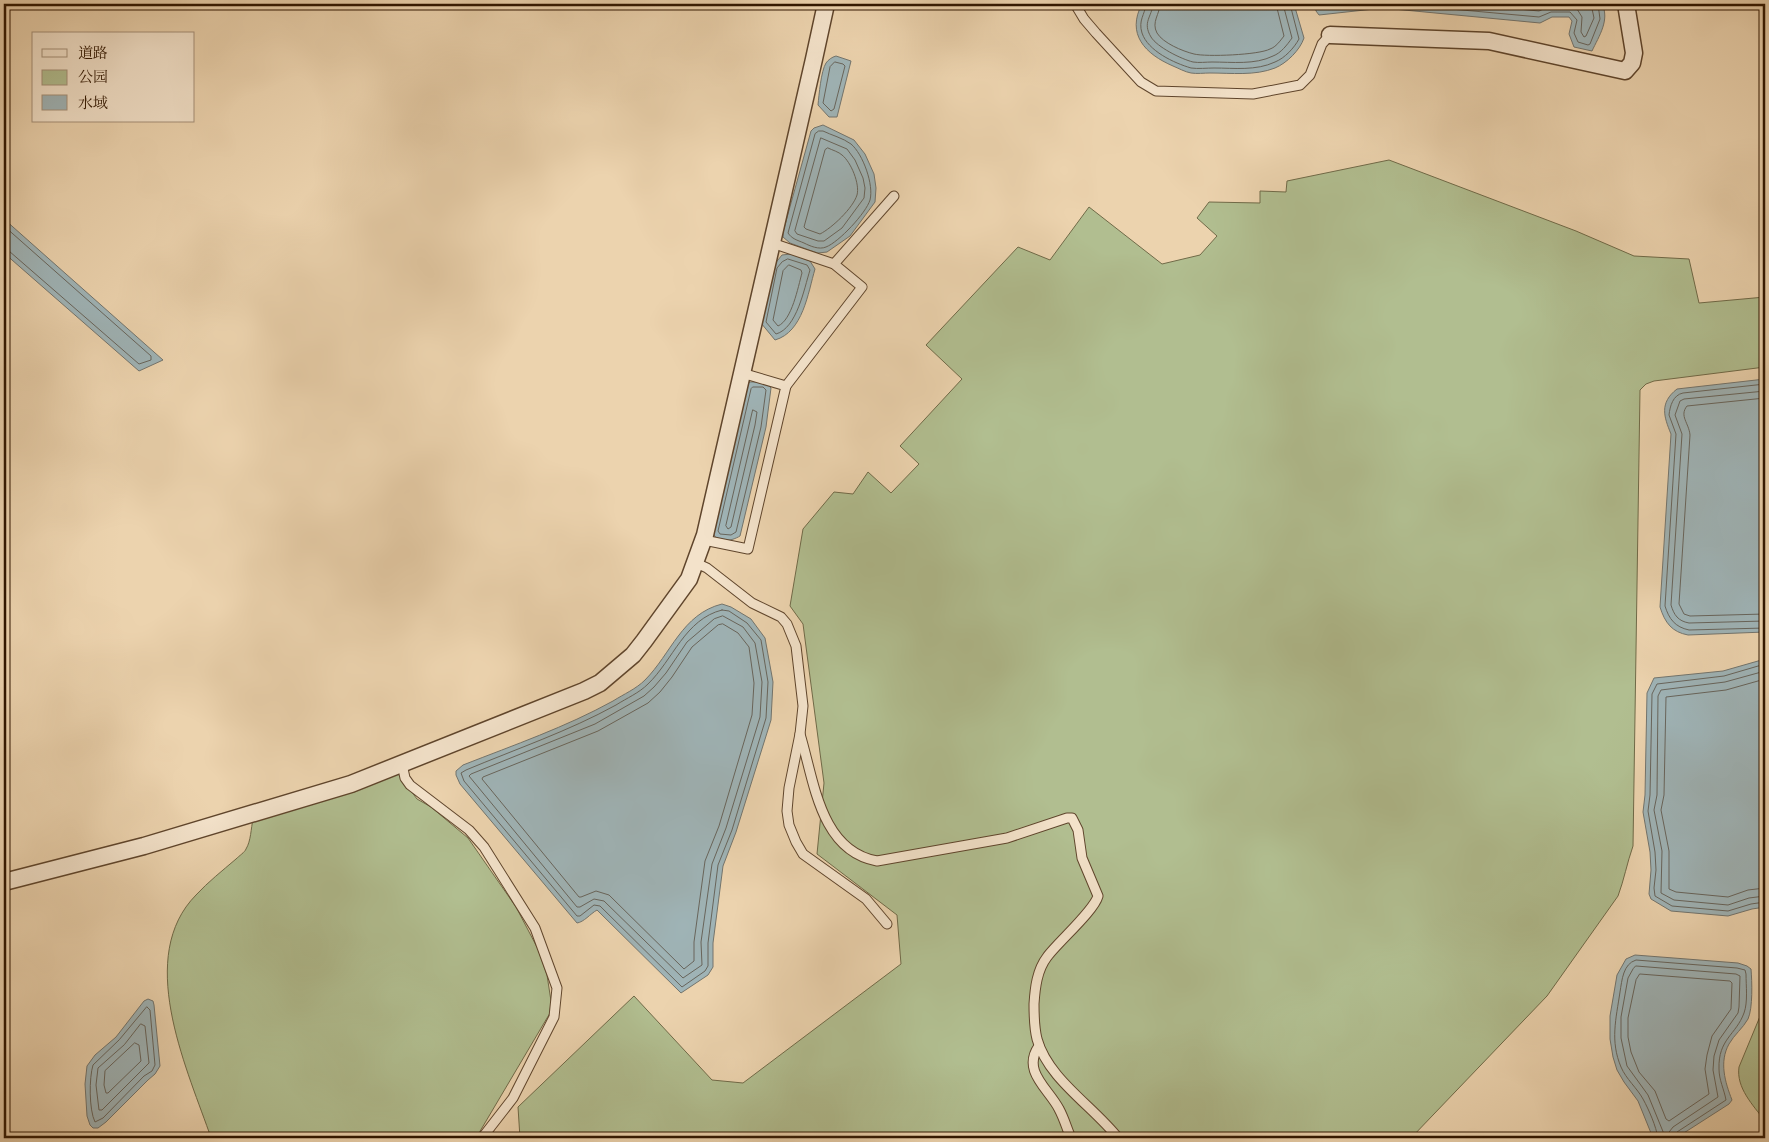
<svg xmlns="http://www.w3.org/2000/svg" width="1769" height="1142" viewBox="0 0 1769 1142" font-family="'Libre Caslon Text','Noto Serif SC',serif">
  <rect width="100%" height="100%" fill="#ecd3ae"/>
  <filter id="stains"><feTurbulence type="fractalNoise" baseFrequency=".004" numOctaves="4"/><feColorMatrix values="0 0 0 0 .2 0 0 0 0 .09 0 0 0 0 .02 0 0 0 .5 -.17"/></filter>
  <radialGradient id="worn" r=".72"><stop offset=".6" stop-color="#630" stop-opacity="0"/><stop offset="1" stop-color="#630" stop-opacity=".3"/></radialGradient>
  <!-- green -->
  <g fill="#b1be90" stroke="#706a48">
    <path d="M1389,160L1576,231L1634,256L1689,259L1699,303L1765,297V367L1654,381L1646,384L1640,390L1633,846C1627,863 1624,880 1618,896L1547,996L1411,1138H520L518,1107L634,996L712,1080L743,1083L901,964L897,915L817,854L824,783L803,624L790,606L803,529L834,492L853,494L868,472L891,493L919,464L900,446L962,379L926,345L1018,247L1050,260L1089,207L1162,264L1200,255L1217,236L1197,218L1209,202L1260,203V191L1286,192L1287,181Z"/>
    <path d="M396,771L417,799L431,807L468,838L516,907L538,949L547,975L551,1001L550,1013L476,1138H218L209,1132C185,1064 136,956 196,895C208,882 222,871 236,859C239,856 245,852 246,849C251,841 251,828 253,819Z"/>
    <path d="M1765,966V1121C1753,1105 1736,1088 1739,1067L1761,1014L1764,997Z"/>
  </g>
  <!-- water -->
  <g fill="#9fb4b7" stroke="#73756e">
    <path d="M1142,4H1294L1304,38C1300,50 1287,63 1275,68C1255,76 1231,73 1210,73C1204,73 1197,74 1191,73C1185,72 1178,68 1173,66C1145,54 1126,34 1142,4Z"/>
    <path d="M1315,4H1602C1610,20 1599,36 1592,51L1574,47L1569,34L1572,21L1569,17H1552L1540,23L1383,8L1319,15L1316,11Z"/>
    <path d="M836,56L851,61L837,117H829L818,105C819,95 821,71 826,63C828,60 832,57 836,56Z"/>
    <path d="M823,125L854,140L865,154L874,174L876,188L875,202L850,236L827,252L818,253L809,250L790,243L783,237V232L811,131L814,128Z"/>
    <path d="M4,219L163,360L139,371L4,253Z"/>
    <path d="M791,254L810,261L815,269C808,293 803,332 775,340L761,323L773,266L782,255Z"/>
    <path d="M1765,379V632L1688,635C1672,632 1665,623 1660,607L1671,434C1664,417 1659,403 1677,389Z"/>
    <path d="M750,382C758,382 766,381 771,388L766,427L740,536C732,541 717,544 713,533L746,385Z"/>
    <path d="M722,604L731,607L751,619L765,638L773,682L771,720L736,832L723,866L713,943V967L708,975L681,993L597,910C590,914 584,922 577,923L460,784L456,775V771L463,765C514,745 566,727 613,701C624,694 636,689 645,680C671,654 682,614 722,604Z"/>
    <path d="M1765,659V907L1752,909L1728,916L1671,911L1651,899L1649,894L1651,870L1650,852L1643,812L1645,795L1647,693L1654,678L1723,671Z"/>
    <path d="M1635,955L1738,963L1747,966L1751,969C1752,981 1753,1008 1748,1019C1743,1028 1734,1035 1729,1044C1719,1062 1725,1082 1732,1100L1729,1104L1676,1138H1653L1638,1101L1624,1082L1617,1070L1613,1057L1610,1039V1016L1617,975L1626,959Z"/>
    <path d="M148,999L153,1001L154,1005L160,1066L155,1074L148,1080L106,1122L98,1128H93L90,1125L87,1116L85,1084L87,1066L95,1055L116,1037L144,1001Z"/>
  </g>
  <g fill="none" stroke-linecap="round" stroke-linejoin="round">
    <!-- shore -->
    <g stroke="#68655c" stroke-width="1">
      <path d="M1146,4C1145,15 1138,20 1142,33C1148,51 1174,63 1191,68C1198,69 1207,68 1214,68C1234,68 1256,71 1275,62C1285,58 1294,48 1299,39L1290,4"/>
      <path d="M1153,4C1152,17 1142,22 1151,37C1157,47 1181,59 1193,62C1199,63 1206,62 1212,62C1232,62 1255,65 1273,56C1281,53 1287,45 1292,38L1283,4"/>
      <path d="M1160,4C1160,14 1151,22 1157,33C1163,43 1182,51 1194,54C1206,57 1259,55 1270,49C1276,47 1280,41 1284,36L1276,4"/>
      <path d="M1320,4L1321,8L1323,9L1373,4"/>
      <path d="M1396,4L1539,17L1551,12H1570L1577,20L1574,33L1578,42L1588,45L1590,44L1600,19L1598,4"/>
      <path d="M1465,4L1539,11L1550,6H1571L1577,9L1582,17L1581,32L1584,37L1586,36L1594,18L1591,4"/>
      <path d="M835,62L843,64L845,66L834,109L831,111L823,103L830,67Z"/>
      <path d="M819,131H823C831,135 843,138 851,144C863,154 874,185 870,200C866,213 839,242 826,247C819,250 810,246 804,243C797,240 792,239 788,233L815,134Z"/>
      <path d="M821,138L847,149L855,160L863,178L865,188L864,198L842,228L824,241H818L797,234L795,231Z"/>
      <path d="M828,148C832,150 839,152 842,155C851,162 860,184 857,195C853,208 832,228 820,234L806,229L804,227L825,150Z"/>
      <path d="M4,226L151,356V360L139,364L9,251L4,249"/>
      <path d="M788,259L807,265L810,270C804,289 797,328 776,334L766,322L777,268L782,262Z"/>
      <path d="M789,265L801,270L802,273C798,287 792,320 778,326L773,320L783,271Z"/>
      <path d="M1765,384L1683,393C1673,395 1670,406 1669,415L1676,434L1665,606C1669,619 1675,627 1689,630L1765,628"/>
      <path d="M753,387H763L766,390L761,427L736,532L731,535L720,534L718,531L751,389Z"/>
      <path d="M1765,391L1684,399L1680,401L1675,415L1682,434L1671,605C1674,615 1678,621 1689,623L1765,621"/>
      <path d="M1765,398L1687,406C1679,416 1689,423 1690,435L1679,604L1684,614L1690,616L1765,614"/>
      <path d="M753,410L757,412L755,425L731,527L728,529L726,526Z"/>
      <path d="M722,610L729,611L747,623L761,640L768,682L766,718L732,830L718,865L708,943V966L705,971L682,987L600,906L594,905L580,916H577L464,781L461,773L466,770C516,749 569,731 616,705C627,698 639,693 648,684C673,660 685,619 722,610Z"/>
      <path d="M723,616L743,627L755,643L762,682L760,717L726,828L712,864L701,942L702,965L683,978L604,901L594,899L580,907H577L469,776L471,774L595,724L644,696L654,687L666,673L687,642L714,619Z"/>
      <path d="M723,624L738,633L749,647L754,683L752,715L719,826L705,861L694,942V961L684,969L609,895L596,891L581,897H579L482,779L483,777L598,731L648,703L660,692L672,677L692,647L718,625Z"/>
      <path d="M1765,664L1724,676L1657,684L1652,694L1650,795L1648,811L1655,852L1656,870L1654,888L1655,896L1672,906L1728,911L1751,904L1765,902"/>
      <path d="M1765,671L1725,682L1661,690L1658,696L1657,795L1654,810L1662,851L1661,893L1674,900L1728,905L1749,898L1765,896"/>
      <path d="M1765,679L1726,690L1666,697L1664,795L1661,810L1669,851V889L1676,892L1728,897L1748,890L1765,888"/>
      <path d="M1636,966L1736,974L1740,976L1739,1007L1738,1013L1719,1040L1714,1056L1713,1070L1718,1097L1673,1127L1666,1136L1664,1134L1648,1095L1627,1066L1621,1038V1017L1628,978L1633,969Z"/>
      <path d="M1640,974L1730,981L1732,983L1731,1009L1712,1036L1707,1055L1705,1069L1709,1094L1669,1121L1666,1119L1655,1091L1639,1072L1631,1052L1628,1037V1018L1636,980Z"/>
      <path d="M147,1007L150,1010L155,1065L152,1071L144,1076L103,1118L95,1122C89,1110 89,1078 93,1065L119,1040Z"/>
      <path d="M141,1024L145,1026L149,1063L102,1110H99L96,1085L98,1068L124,1045Z"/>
      <path d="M135,1043L139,1045L141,1061L108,1093H106L104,1085L105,1071Z"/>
      <path d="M1658,1138C1656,1126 1649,1110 1643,1099C1637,1088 1626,1079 1621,1067C1610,1041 1616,1019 1620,992C1622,980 1623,964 1636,960L1737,968L1745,970L1746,974C1746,986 1748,1002 1744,1013C1736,1035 1718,1039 1719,1069C1719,1080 1724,1089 1726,1100L1677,1132L1674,1138"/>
    </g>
    <!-- lane casing -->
    <g stroke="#5f452c" stroke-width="11">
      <g id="lane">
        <path d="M1075,4L1084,19L1096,33L1141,82L1156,91L1253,94L1300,85L1310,75L1322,44L1330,35"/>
        <path d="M772,243L834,264L862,287L786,386"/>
        <path d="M834,264L894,196"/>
        <path d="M704,540L748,549L786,386L742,373"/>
        <path d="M696,563L707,568L752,603L781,617L787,624L796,646L803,706L800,734L789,788L787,811L789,825L796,842L803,854L866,899L887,924"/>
        <path d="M800,734C814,780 820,851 877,861L1007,838L1067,818H1072L1078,830L1082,858L1098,896C1094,911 1058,942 1047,957C1037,970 1035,988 1034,1004C1034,1016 1034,1027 1037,1039C1048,1079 1093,1106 1118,1138"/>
        <path d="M402,764L405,778L410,785L469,830L484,847L535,928L557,988L554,1017L513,1098L482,1138"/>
        <path d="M1039,1046C1021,1071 1049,1089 1059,1109C1064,1118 1067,1129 1071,1138"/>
      </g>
    </g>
    <!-- street casing -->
    <g stroke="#5f452c" stroke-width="19">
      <g id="street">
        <path d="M1330,35L1489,41L1625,71L1632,63L1634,53L1626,4"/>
        <path d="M4,882L144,846L351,784L584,691L600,683L633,655L644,641L689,579L705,535L814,59L826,4"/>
      </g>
    </g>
    <!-- lane -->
    <use href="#lane" stroke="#f3e2ca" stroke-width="9"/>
    <!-- street -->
    <use href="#street" stroke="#f3e2ca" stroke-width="16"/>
  </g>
  <!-- margin -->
  <rect width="1769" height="1142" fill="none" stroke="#ecd3ae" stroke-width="20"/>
  <rect x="5" y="5" width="1759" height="1132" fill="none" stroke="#301600" stroke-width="2.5"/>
  <rect x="10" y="10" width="1749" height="1122" fill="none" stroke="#301600"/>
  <!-- legend -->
  <rect x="32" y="32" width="162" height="90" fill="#f3e2ca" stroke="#a59079"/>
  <rect x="42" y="49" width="25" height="8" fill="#f3e2ca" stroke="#a59079"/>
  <text x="78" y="58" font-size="15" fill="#301600">道路</text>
  <rect x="42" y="70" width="25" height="15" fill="#b1be90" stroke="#a59079"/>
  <text x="78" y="82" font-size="15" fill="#301600">公园</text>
  <rect x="42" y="95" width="25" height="15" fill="#9fb4b7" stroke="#a59079"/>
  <text x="78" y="108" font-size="15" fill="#301600">水域</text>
  <rect width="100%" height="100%" filter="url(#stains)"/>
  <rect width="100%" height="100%" fill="url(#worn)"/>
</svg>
